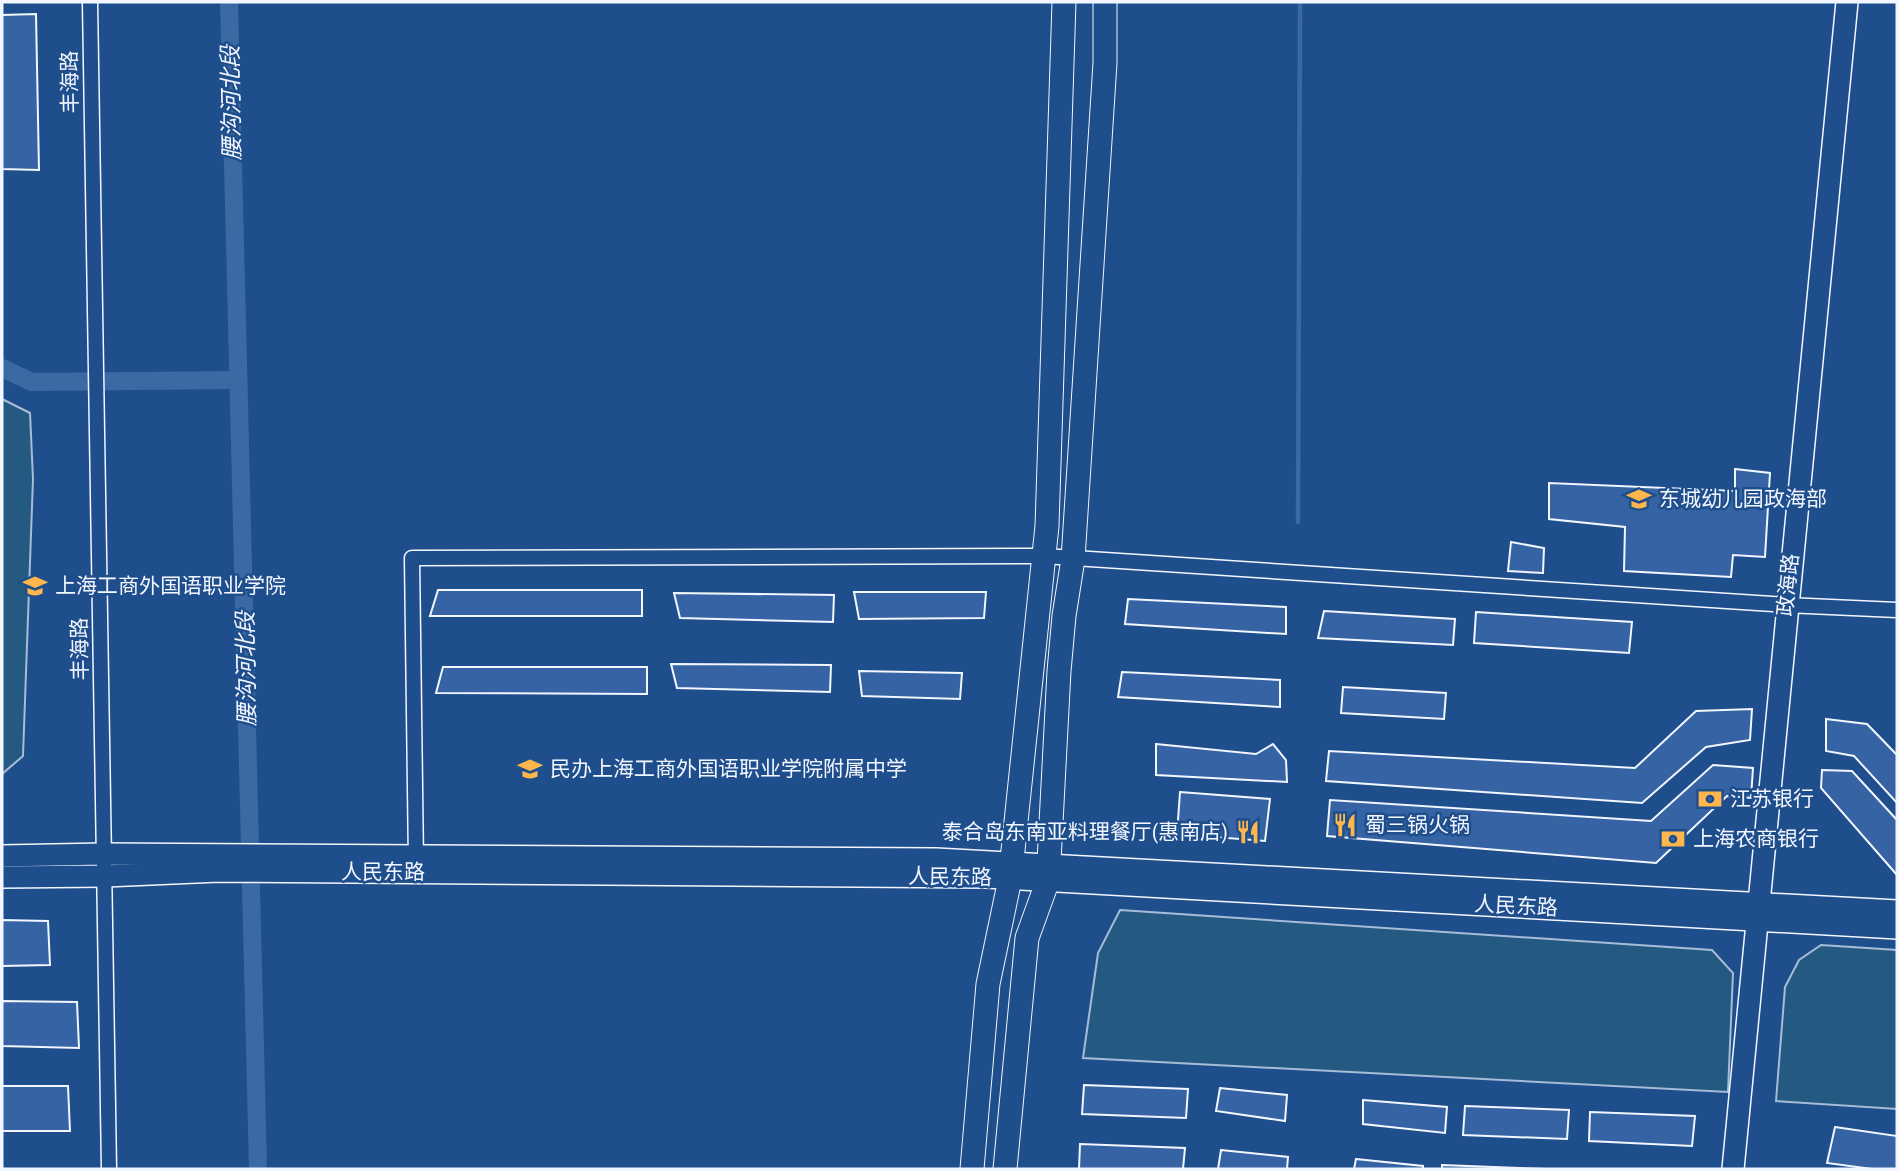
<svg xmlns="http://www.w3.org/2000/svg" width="1899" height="1171" viewBox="0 0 1899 1171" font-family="'Roboto Condensed','Noto Sans SC',sans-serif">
  <rect width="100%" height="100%" fill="#1f4e8c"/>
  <!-- green -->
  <g fill="#245a82" stroke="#a8bbd7" stroke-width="2">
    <path d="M2,399L30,413L33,479L23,756L2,774Z"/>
    <path d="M1120,910L1712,950L1733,973L1728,1092L1083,1058L1098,953Z"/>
    <path d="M1821,945L1897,950V1109L1776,1101L1785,987L1799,960Z"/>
  </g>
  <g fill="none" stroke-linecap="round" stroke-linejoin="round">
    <!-- stream -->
    <path stroke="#3b69a3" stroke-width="4.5" d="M1298,522L1300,2"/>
    <!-- canal -->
    <g stroke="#3b69a3" stroke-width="18">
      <path d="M229,2L258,1169"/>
      <path d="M2,368L32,382L238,380"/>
    </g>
  </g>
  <!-- building -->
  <g fill="#3563a3" stroke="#f2f6ff" stroke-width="2">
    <path d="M36,14L39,170L2,169V15Z"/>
    <path d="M1735,469L1770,473L1765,557L1733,555L1731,577L1624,571L1625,527L1549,519V483L1735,491Z"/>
    <path d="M1511,542L1544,548L1543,573L1508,571Z"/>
    <path d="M438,590H642V616H430Z"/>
    <path d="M854,592H986L984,618L859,619Z"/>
    <path d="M674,593L834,595L833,622L680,618Z"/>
    <path d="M1128,599L1286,607V634L1125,624Z"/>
    <path d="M1324,611L1455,619L1453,645L1318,638Z"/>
    <path d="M1476,612L1632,622L1629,653L1474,643Z"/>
    <path d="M671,664L831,665L830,692L677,688Z"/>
    <path d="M443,667H647V694L436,693Z"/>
    <path d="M859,671L962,673L960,699L862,696Z"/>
    <path d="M1122,672L1280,680V707L1118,697Z"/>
    <path d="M1343,687L1446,693L1444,719L1341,713Z"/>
    <path d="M1752,709L1750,740L1706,747L1642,803L1326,781L1329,751L1635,768L1696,711Z"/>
    <path d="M1826,719L1867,724L1897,755V803L1854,756L1826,751Z"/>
    <path d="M1156,744L1256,754L1273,744L1286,760L1287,782L1156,775Z"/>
    <path d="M1713,765L1753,768L1751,798L1727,796L1656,863L1327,836L1330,800L1651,821Z"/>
    <path d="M1822,770L1852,771L1897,820V875L1821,788Z"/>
    <path d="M1180,792L1270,799L1265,841L1177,834Z"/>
    <path d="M2,920L48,921L50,965L2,966Z"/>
    <path d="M2,1001L77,1002L79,1048L2,1046Z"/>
    <path d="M1084,1085L1188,1089L1186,1118L1082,1114Z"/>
    <path d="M2,1086H68L70,1131H2Z"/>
    <path d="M1220,1088L1287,1095L1285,1121L1216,1111Z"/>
    <path d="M1363,1100L1447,1107L1445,1133L1363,1124Z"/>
    <path d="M1465,1106L1569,1110L1567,1139L1463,1135Z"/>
    <path d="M1590,1112L1695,1116L1692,1146L1589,1141Z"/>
    <path d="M1835,1127L1897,1136V1169H1872L1827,1163Z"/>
    <path d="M1080,1144L1185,1148L1183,1169H1079Z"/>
    <path d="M1221,1150L1288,1157L1287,1169H1218Z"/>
    <path d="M1356,1159L1423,1166V1169H1354Z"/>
    <path d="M1442,1165L1546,1169H1442Z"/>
  </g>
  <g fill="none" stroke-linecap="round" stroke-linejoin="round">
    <!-- street casing -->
    <g stroke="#f2f6ff" stroke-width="17">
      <g id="street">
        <path d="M90,2L109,1169"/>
        <path d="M416,864L412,558L1044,556L1786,605L1897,610"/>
      </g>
    </g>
    <!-- secondary casing -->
    <g stroke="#f2f6ff" stroke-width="24">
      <g id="secondary">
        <path d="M2,856L104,854L936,859L1897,911"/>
        <path d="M2,877L105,876L219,871L986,877L1897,928"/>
        <path d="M1733,1169L1847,2"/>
      </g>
    </g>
    <!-- primary casing -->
    <g stroke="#f2f6ff" stroke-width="25">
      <g id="primary">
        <path d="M972,1169L988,984L1010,879L1047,526L1064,2"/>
        <path d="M1005,1169L1027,938L1048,880L1059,671L1064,616L1073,559L1105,63V2"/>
      </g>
    </g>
    <!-- street -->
    <use href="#street" stroke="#1f4e8c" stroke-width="14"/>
    <!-- secondary -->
    <use href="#secondary" stroke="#1f4e8c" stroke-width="21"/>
    <!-- primary -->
    <use href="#primary" stroke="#1f4e8c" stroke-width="23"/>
  </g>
  <!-- icons -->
  <defs>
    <g id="school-bare" transform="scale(1.89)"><path d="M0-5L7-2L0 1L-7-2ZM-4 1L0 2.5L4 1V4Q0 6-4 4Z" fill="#ffb74d" stroke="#1f4e8c" stroke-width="2.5" paint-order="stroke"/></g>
    <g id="university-bare" transform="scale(1.89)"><path d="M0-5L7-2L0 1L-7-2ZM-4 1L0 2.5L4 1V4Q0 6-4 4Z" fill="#ffb74d" stroke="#1f4e8c" stroke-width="2.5" paint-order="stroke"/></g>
    <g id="bank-bare" transform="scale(1.89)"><path d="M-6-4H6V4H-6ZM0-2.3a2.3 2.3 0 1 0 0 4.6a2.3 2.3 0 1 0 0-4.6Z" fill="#ffb74d" stroke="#1f4e8c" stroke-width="2.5" paint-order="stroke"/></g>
    <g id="restaurant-bare" transform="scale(1.89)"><path d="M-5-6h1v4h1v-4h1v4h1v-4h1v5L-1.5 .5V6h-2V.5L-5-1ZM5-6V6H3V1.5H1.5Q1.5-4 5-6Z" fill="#ffb74d" stroke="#1f4e8c" stroke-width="2.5" paint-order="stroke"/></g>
  </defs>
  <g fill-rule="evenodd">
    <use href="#school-bare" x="1639" y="499"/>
    <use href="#university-bare" x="35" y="586"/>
    <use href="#school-bare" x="530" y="769"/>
    <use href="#bank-bare" x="1710" y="799"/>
    <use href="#restaurant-bare" x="1345" y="825"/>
    <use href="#restaurant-bare" x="1248" y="832"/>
    <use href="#bank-bare" x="1673" y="839"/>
  </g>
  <g text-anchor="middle" stroke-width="5" stroke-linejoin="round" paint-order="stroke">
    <!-- street labels -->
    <g font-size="21" fill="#f2f6ff" stroke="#1f4e8c">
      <text transform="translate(70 82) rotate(-91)" y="7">丰海路</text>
      <text transform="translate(1788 585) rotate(-84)" y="7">政海路</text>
      <text transform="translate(80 649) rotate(-91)" y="7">丰海路</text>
      <text x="383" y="879">人民东路</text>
      <text transform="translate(950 877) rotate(1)" y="7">人民东路</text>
      <text transform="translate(1516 906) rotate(3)" y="7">人民东路</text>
    </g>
    <!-- poi labels -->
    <g font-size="21" fill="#f2f6ff" stroke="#1f4e8c" text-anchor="start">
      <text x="1659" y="506">东城幼儿园政海部</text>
      <text x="55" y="593">上海工商外国语职业学院</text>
      <text x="550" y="776">民办上海工商外国语职业学院附属中学</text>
      <text x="1730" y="806">江苏银行</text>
      <text x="1365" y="832">蜀三锅火锅</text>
      <text x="1228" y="839" text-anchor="end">泰合岛东南亚料理餐厅(惠南店)</text>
      <text x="1693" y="846">上海农商银行</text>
    </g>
    <!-- water labels -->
    <g font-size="23" font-style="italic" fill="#f2f6ff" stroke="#1f4e8c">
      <text transform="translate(231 103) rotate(-91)" y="8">腰沟河北段</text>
      <text transform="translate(246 669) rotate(-91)" y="8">腰沟河北段</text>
    </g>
  </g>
  <!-- border -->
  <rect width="1899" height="1171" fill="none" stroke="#f2f6ff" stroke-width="7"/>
</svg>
